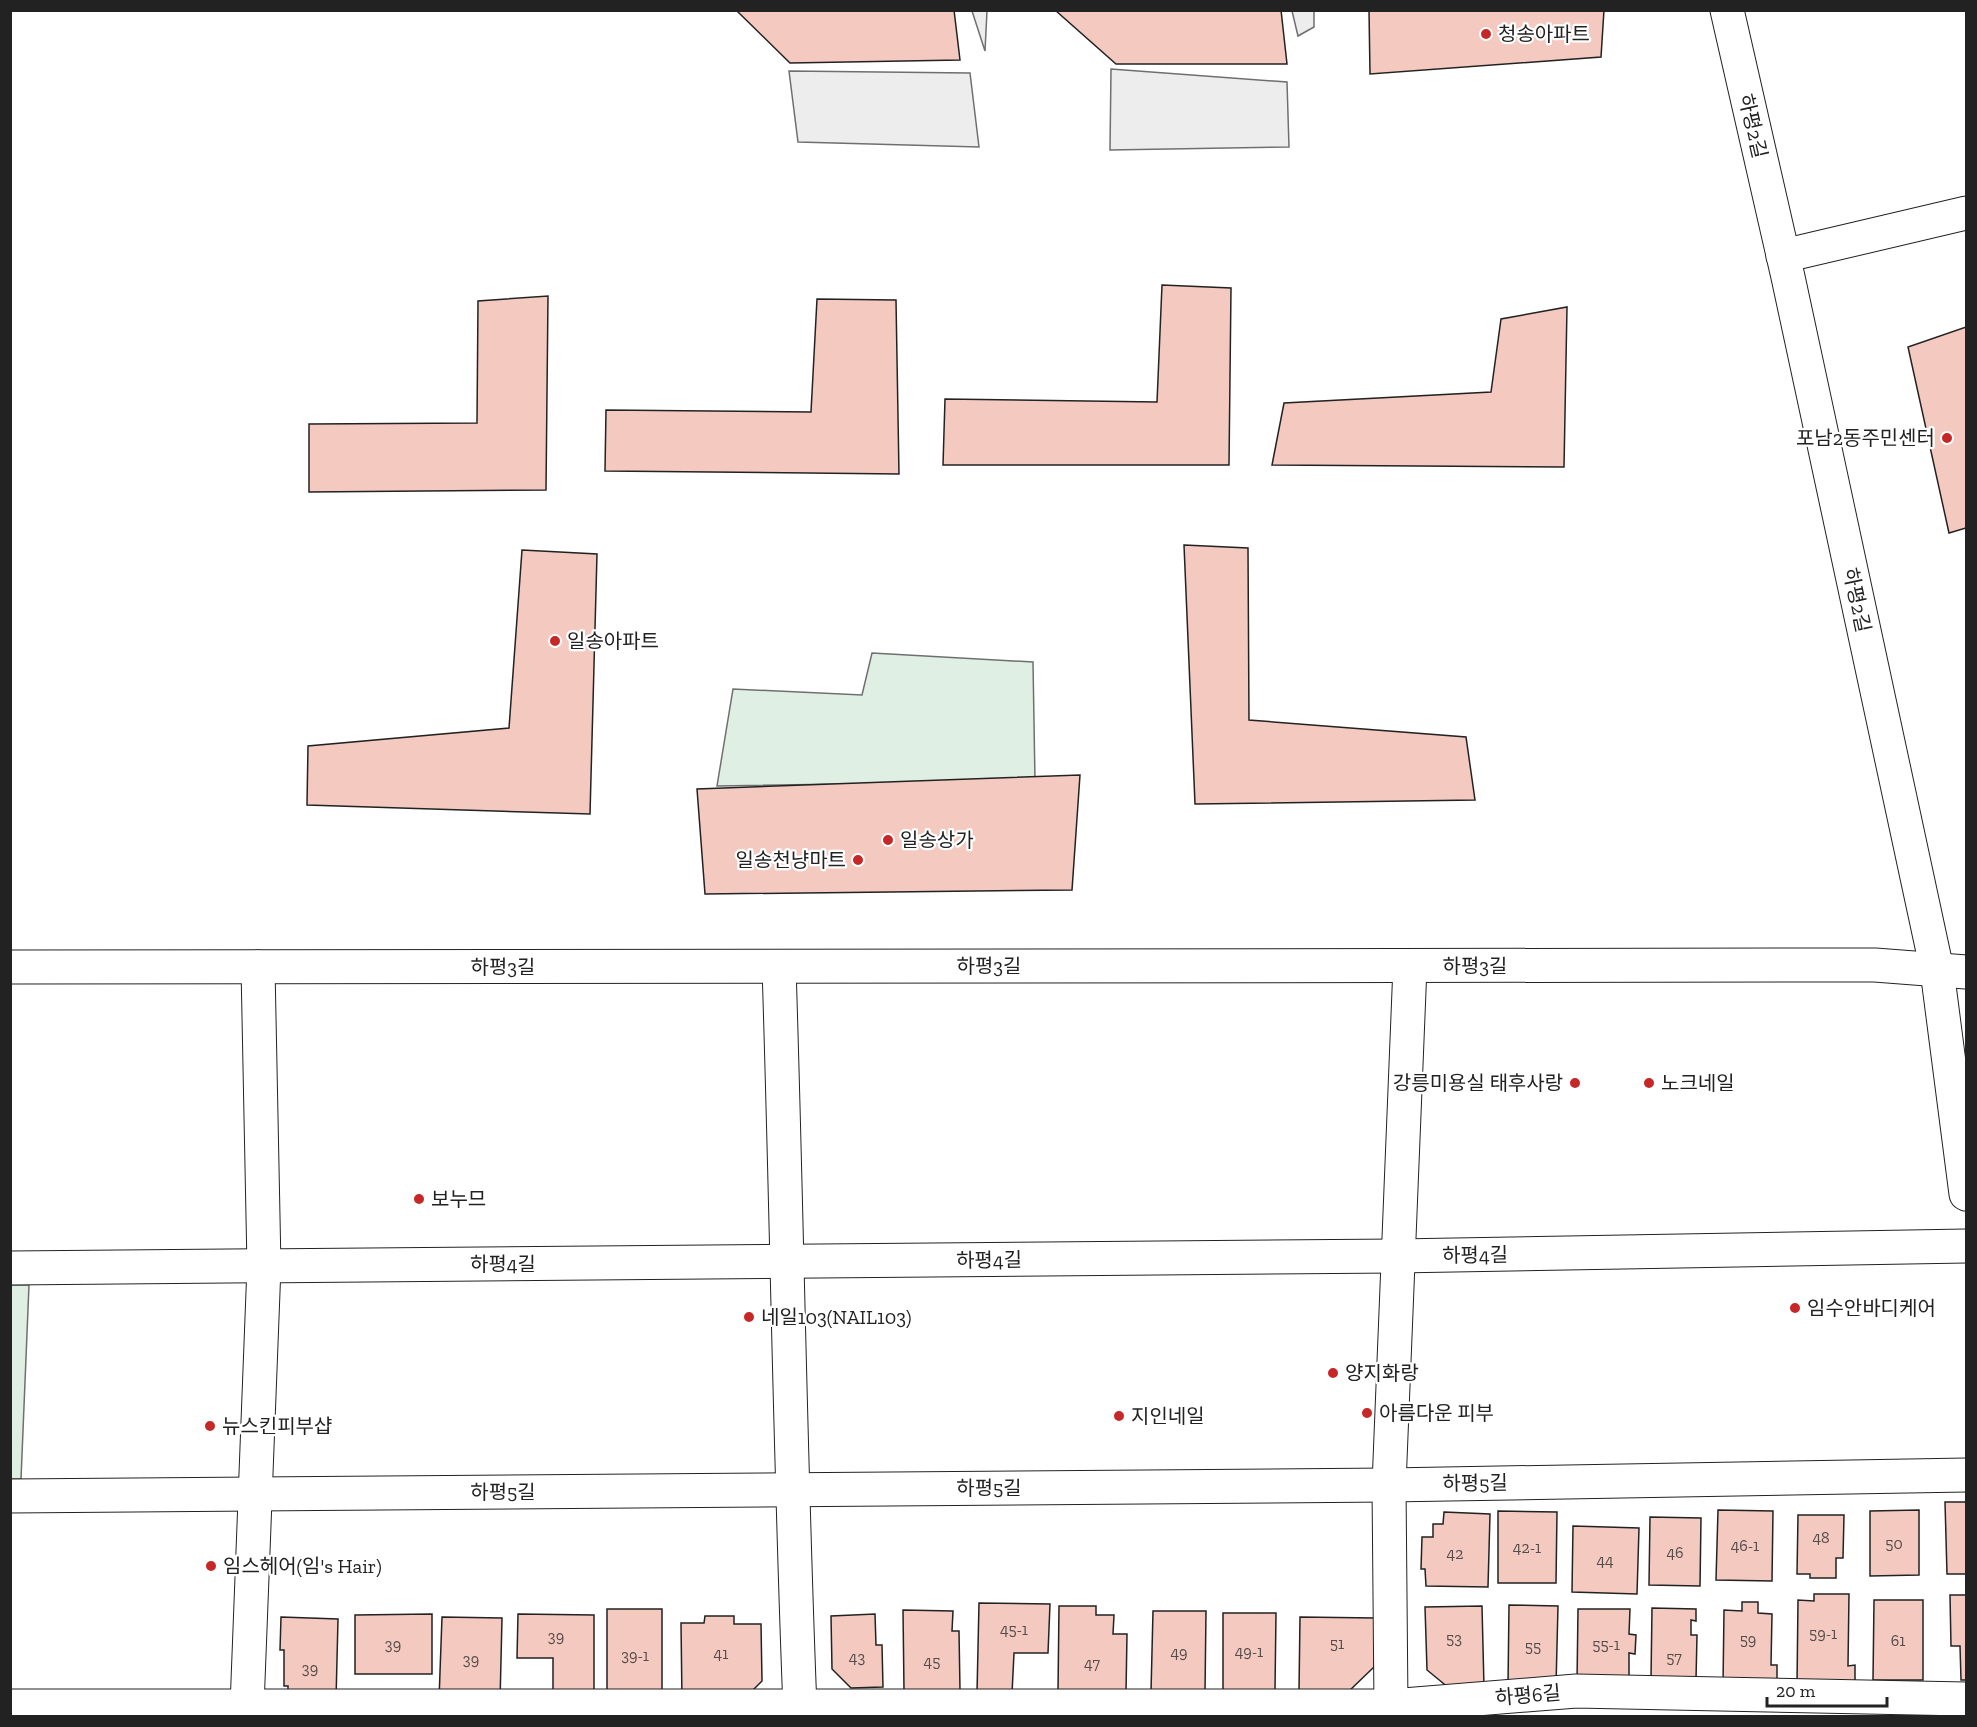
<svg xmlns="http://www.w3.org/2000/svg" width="1977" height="1727" viewBox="0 0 1977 1727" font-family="'Zilla Slab','Noto Sans KR',serif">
  <rect width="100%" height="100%" fill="#fff"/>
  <!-- green -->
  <g fill="#e0efe3" stroke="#6f6f6f" stroke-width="1.5">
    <path d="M872,653L1033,662L1035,781L717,786L733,689L862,695Z"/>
    <path d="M11,1285H29L21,1479H11Z"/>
  </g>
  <!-- parking -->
  <g fill="#ededed" stroke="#6f6f6f" stroke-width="1.5">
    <path d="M972,11H987L985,51Z"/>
    <path d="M1292,11H1314V27L1298,36Z"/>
    <path d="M1111,69L1287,82L1289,147L1110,150Z"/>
    <path d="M789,71L970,73L979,147L798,142Z"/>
  </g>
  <!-- building -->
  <g fill="#f3c9c0" stroke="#222" stroke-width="1.5">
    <path d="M736,10H954L960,60L790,63Z"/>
    <path d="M1055,10H1281L1287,64H1116Z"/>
    <path d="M1369,10H1604L1601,57L1370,74Z"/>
    <path d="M1162,285L1231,288L1229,465H943L945,399L1157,402Z"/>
    <path d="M548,296L546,490L309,492V424L477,423L478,301Z"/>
    <path d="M817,299L896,300L899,474L605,471L606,410L811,412Z"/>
    <path d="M1567,307L1564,467L1272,465L1284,403L1491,392L1501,319Z"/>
    <path d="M1966,327V528L1949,533L1908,347Z"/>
    <path d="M1184,545L1248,548L1249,720L1466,737L1475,800L1195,804Z"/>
    <path d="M522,550L597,554L590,814L307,805L308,746L509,728Z"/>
    <path d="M1080,775L1072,890L705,894L697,789Z"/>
    <path d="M1945,1502H1966V1574H1947Z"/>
    <path d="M1718,1510L1773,1511L1772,1581L1716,1580Z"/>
    <path d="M1919,1510V1575L1870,1576V1511Z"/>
    <path d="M1498,1511L1557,1512L1556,1583H1498Z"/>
    <path d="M1444,1512L1490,1514L1488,1587L1426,1586L1425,1569H1421L1422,1537H1433V1524H1443Z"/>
    <path d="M1798,1515H1844L1843,1558H1836V1578H1810V1574H1797Z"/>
    <path d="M1650,1517L1701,1518L1700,1586L1649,1585Z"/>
    <path d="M1573,1526L1639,1528L1637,1594L1572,1592Z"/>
    <path d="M1814,1594H1849L1848,1666L1855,1665V1685H1797L1798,1600L1814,1601Z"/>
    <path d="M1950,1595H1966V1680H1961L1960,1646H1951Z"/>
    <path d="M1874,1600H1923V1680H1873Z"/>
    <path d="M1742,1602H1758V1613L1772,1614L1771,1665H1777V1687L1723,1686L1724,1610L1742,1611Z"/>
    <path d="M979,1603L1050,1604L1048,1653H1014L1012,1694L977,1693Z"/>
    <path d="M1509,1605L1558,1606L1556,1686H1508Z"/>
    <path d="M1059,1606H1096V1615H1114L1113,1634H1127L1126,1693L1058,1692Z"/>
    <path d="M1482,1606L1484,1687L1449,1688L1427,1670L1425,1607Z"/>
    <path d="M1652,1608L1696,1609V1621L1691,1620V1635H1697L1696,1680L1651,1679Z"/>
    <path d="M607,1609H662V1701L607,1702Z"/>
    <path d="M1578,1609H1630L1629,1634L1636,1635L1635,1654L1629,1653V1684L1577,1683Z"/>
    <path d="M903,1610L953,1611L952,1631H959L960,1690L904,1691Z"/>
    <path d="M1153,1611H1206L1205,1693L1151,1692Z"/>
    <path d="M1223,1613H1276L1275,1690H1223Z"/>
    <path d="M432,1614V1674H355V1615Z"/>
    <path d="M518,1614L594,1615V1701H553V1658H517Z"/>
    <path d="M875,1614L876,1645H882L883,1687L851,1688L832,1669L831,1616Z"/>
    <path d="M705,1616H734V1624H761L762,1681L742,1701H682L681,1623H704Z"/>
    <path d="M281,1617L338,1619L336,1700L288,1692V1686H284V1650H280Z"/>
    <path d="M442,1617L502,1618L500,1702L439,1700Z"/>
    <path d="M1300,1617L1375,1618L1374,1667L1349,1691H1299Z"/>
  </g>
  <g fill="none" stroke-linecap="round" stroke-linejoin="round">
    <!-- street casing -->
    <g stroke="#222" stroke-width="35">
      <g id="street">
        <path d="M1727,10L1788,277L1937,970L1966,1194"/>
        <path d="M1783,256L1966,213"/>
        <path d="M779,967C787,1214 790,1461 800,1708"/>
        <path d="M10,1268L1397,1256L1966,1246"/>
        <path d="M10,1496L1389,1485L1966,1475"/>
        <path d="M10,1706H1391L1576,1691L1966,1699"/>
        <path d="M1391,1706L1389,1485L1410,966"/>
        <path d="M247,1707L264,1266L258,967"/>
      </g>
    </g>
    <!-- secondary casing -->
    <g stroke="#222" stroke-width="35">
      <path id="secondary" d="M10,967L1875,965L1966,972"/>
    </g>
    <!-- street -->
    <use href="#street" stroke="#fff" stroke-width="33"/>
    <!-- secondary -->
    <use href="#secondary" stroke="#fff" stroke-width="33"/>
  </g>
  <!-- markers -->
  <g fill="#c62828" stroke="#fff" stroke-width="2">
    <circle cx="1486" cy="34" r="6"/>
    <circle cx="1947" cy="438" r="6"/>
    <circle cx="555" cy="641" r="6"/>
    <circle cx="888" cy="840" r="6"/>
    <circle cx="858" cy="860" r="6"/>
    <circle cx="1575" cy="1083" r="6"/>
    <circle cx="1649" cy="1083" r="6"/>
    <circle cx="419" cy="1199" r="6"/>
    <circle cx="1795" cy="1308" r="6"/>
    <circle cx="749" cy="1317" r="6"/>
    <circle cx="1333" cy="1373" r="6"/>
    <circle cx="1367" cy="1413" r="6"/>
    <circle cx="1119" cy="1416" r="6"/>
    <circle cx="210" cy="1426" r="6"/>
    <circle cx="211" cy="1566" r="6"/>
  </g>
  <g text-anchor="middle" stroke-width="4.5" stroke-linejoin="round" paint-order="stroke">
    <!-- number labels -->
    <g font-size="16" fill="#564c4a">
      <text x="1821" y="1543">48</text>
      <text x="1894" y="1549">50</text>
      <text x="1745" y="1551">46-1</text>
      <text x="1527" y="1553">42-1</text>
      <text x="1675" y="1558">46</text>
      <text x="1455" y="1559">42</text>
      <text x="1605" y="1566">44</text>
      <text x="1014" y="1635">45-1</text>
      <text x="1823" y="1639">59-1</text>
      <text x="556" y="1642">39</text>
      <text x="1454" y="1644">53</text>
      <text x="1748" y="1645">59</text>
      <text x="1898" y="1646">61</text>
      <text x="1337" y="1649">51</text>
      <text x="393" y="1650">39</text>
      <text x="1606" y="1650">55-1</text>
      <text x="1533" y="1652">55</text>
      <text x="1249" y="1657">49-1</text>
      <text x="1179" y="1658">49</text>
      <text x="721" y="1659">41</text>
      <text x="635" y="1661">39-1</text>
      <text x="857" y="1663">43</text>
      <text x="1674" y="1663">57</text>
      <text x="471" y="1665">39</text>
      <text x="932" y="1667">45</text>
      <text x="1092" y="1669">47</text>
      <text x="310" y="1674">39</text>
    </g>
    <!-- poi labels -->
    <g font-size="20" fill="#222" stroke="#fff" text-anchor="start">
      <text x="1498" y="41">청송아파트</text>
      <text x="1935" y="445" text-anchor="end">포남2동주민센터</text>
      <text x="567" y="648">일송아파트</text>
      <text x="900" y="847">일송상가</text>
      <text x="846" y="867" text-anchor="end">일송천냥마트</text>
      <text x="1563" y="1090" text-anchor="end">강릉미용실 태후사랑</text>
      <text x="1661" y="1090">노크네일</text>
      <text x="431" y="1206">보누므</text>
      <text x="1807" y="1315">임수안바디케어</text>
      <text x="761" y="1324">네일103(NAIL103)</text>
      <text x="1345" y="1380">양지화랑</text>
      <text x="1379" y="1420">아름다운 피부</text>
      <text x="1131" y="1423">지인네일</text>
      <text x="222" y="1433">뉴스킨피부샵</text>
      <text x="223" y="1573">임스헤어(임's Hair)</text>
    </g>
    <!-- street labels -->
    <g font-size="20" fill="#222" stroke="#fff">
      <text transform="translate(1753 126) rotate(77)" y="7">하평2길</text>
      <text transform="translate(1857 600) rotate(78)" y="7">하평2길</text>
      <text x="989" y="973">하평3길</text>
      <text x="1475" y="973">하평3길</text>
      <text x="503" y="974">하평3길</text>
      <text transform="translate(1475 1255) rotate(-1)" y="7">하평4길</text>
      <text transform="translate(989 1260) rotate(-1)" y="7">하평4길</text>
      <text x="503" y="1271">하평4길</text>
      <text transform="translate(1475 1483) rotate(-1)" y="7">하평5길</text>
      <text x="989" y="1495">하평5길</text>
      <text x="503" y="1499">하평5길</text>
      <text transform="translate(1528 1695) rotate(-5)" y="7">하평6길</text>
    </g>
  </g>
  <!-- border -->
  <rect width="1977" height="1727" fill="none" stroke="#222222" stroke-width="24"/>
  <!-- scale -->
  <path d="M1767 1697v9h120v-9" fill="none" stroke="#222222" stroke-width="3"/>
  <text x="1776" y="1697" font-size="18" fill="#222222" stroke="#ffffff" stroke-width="4.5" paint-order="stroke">20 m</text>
</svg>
